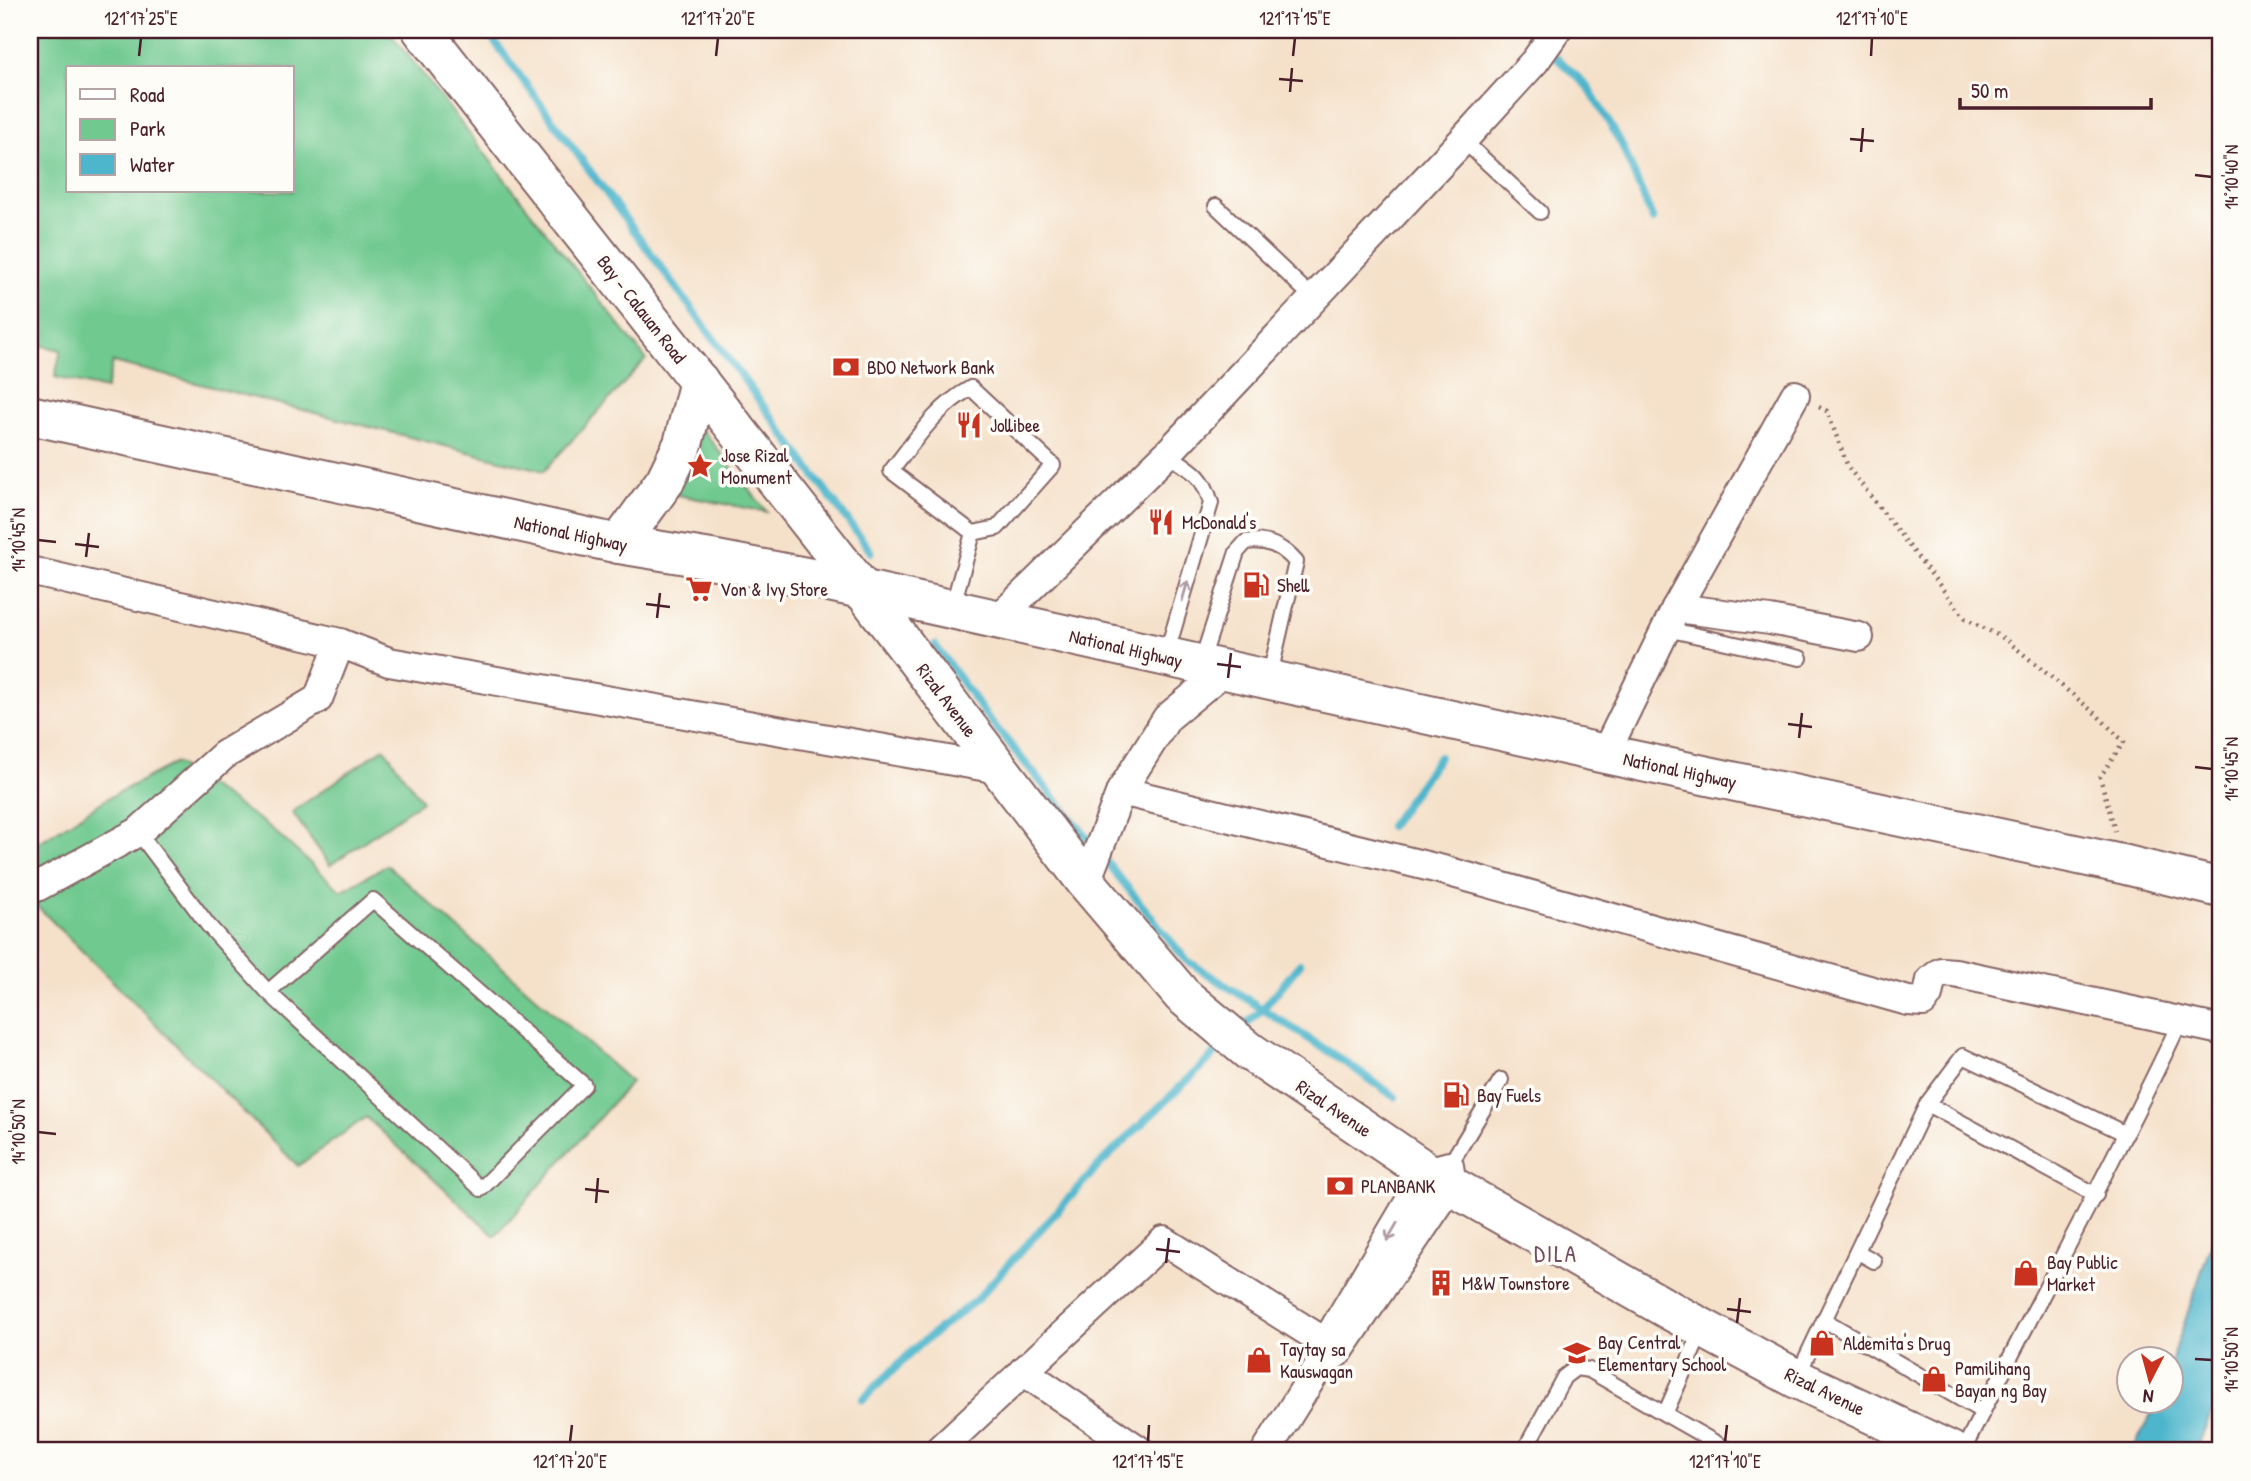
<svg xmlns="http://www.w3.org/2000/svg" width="2251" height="1481" viewBox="0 0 2251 1481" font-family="'Patrick Hand',sans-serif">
  <rect width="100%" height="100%" fill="#fdfcf7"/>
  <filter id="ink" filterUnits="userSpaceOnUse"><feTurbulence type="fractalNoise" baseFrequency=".0143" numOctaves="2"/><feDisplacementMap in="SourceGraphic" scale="14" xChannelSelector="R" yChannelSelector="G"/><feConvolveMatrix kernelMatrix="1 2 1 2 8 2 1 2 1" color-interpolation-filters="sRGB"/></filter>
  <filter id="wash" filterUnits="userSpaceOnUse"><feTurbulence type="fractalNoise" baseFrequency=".00686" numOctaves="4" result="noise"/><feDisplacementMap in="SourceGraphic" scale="28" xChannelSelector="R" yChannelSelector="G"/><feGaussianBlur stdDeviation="1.57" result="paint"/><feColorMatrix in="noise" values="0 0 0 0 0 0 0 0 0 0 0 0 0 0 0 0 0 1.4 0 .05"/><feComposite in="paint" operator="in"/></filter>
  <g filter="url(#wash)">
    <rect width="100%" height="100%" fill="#f5e1ca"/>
    <!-- green -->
    <g fill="#70c98f" stroke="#5d745d" stroke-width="2" fill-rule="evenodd">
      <path d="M30,30H388L646,359L544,471L113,362L106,389L55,377L61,350L30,343ZM68,68H292V191H68Z"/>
      <path d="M697,423L767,512L672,494Z"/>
      <path d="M384,748L422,801L330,865L292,812Z"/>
      <path d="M175,763L270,827L341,891L387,865L631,1082L495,1236L366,1117L298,1166L30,899V848L108,798Z"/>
    </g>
    <!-- water -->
    <path fill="#4db6cc" stroke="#4c6a7c" stroke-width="2" d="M2221,1213V1388L2196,1451H2132L2158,1401L2170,1400L2171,1363Z"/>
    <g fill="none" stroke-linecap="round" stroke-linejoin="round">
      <!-- stream -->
      <g stroke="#4db6cc" stroke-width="8">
        <path d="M486,30L871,552"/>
        <path d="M1557,58L1588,87L1621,143L1653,220"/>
        <path d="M935,645L984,713L1094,846"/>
        <path d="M1390,826L1439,757"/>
        <path d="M1102,856L1186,960L1342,1060L1395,1097"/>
        <path d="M1241,1029L1262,1010L1300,964"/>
        <path d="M863,1399L919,1345L977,1299L1101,1163L1224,1045"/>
      </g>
    </g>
  </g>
  <g filter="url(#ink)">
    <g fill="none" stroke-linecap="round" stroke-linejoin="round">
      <!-- lane casing -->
      <g stroke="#866363" stroke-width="18">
        <g id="lane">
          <path d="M1463,140L1540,212"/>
          <path d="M1216,206L1313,298"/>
          <path d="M971,388L1053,465L997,528L973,533L891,471C914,442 937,406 971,388Z"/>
          <path d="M952,608L973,533"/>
          <path d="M1666,629L1800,658"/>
          <path d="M1166,655L1211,503C1203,474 1191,470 1167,454"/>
          <path d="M1201,663L1237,552L1246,542C1267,539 1282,546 1296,562L1269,679"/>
          <path d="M138,832L208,925L268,992L481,1189L584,1085L373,900L268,992"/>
          <path d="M1927,1104L2096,1195"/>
          <path d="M1449,1166L1501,1080"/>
          <path d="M1858,1252L1874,1261"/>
          <path d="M1824,1320L1983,1412"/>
          <path d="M1797,1377L1927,1104L1963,1056L2126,1134"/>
          <path d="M1665,1414L1730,1451"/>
          <path d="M1524,1451L1564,1377L1576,1368L1589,1370L1665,1414L1702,1330"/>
          <path d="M1963,1451C2034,1307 2112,1167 2180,1022"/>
        </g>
      </g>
      <!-- street casing -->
      <g stroke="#866363" stroke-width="32">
        <g id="street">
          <path d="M30,571L340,643L389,662L999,769"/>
          <path d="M1676,608L1770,620L1859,637"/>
          <path d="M998,619L1167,454L1463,140L1535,61L1557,30"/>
          <path d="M1605,754L1676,608L1795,395"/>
          <path d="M1121,791L1439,869L1908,1001L1923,1002L1928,995L1931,980L1941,972L1955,973L2221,1030"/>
          <path d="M1086,882L1121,791L1167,718L1225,670"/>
          <path d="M37,887L138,832L224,755L318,699L340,643"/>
          <path d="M1023,1371L1140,1451"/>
          <path d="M938,1451L1164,1241L1339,1351"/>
          <path d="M1266,1451L1319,1366L1327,1341L1427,1172L1449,1166L1452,1184L1339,1351L1319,1366"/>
        </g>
      </g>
      <!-- secondary casing -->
      <g stroke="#866363" stroke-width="42">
        <path id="secondary" d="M862,589L1086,882L1182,995L1249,1051L1427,1172L1671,1311L1797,1379L1951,1451"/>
      </g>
      <!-- primary casing -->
      <g stroke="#866363" stroke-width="42">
        <g id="primary">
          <path d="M422,30L862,589"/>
          <path d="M30,415L619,544L711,559L811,578L1605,754L2126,865L2221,888"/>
          <path d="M619,544L665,481L683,444L699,381"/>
        </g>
      </g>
      <!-- path -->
      <path stroke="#866363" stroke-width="4.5" stroke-dasharray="2 5" stroke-linecap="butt" d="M1819,407L1827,411L1848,467L1965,618L2005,639L2096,714L2124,742L2100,777L2115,831"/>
      <!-- lane -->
      <use href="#lane" stroke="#fff" stroke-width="14"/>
      <!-- street -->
      <use href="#street" stroke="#fff" stroke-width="28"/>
      <!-- secondary -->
      <use href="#secondary" stroke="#fff" stroke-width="38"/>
      <!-- primary -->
      <use href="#primary" stroke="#fff" stroke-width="38"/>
    </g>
    <!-- one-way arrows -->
    <defs><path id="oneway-shaft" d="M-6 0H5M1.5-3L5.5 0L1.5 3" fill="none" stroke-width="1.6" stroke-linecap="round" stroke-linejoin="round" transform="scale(1.75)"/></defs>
    <g stroke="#ae9aa0">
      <use href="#oneway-shaft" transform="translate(1185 591) rotate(-74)"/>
      <use href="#oneway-shaft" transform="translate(1392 1232) rotate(120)"/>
    </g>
  </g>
  <!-- ticks -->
  <path fill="none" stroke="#4a1f2b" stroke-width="2.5" d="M139,56L141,38M716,56L718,38M1293,56L1295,38M1871,56L1872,38M1279,79L1303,81M1290,92L1292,68M1850,139L1874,141M1861,152L1863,128M2195,175L2212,177M38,540L56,542M75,544L99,547M86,557L89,533M646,604L670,607M657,618L660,593M1217,664L1241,667M1228,678L1231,653M1788,724L1812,727M1799,738L1802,713M2195,767L2212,769M38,1132L56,1134M585,1189L609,1192M596,1203L598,1178M1156,1249L1180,1252M1166,1263L1169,1238M1727,1309L1751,1312M1737,1323L1740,1298M2195,1359L2212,1360M570,1442L572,1425M1148,1442L1149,1425M1725,1442L1727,1425"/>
  <!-- icons -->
  <defs>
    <g id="bank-bare" transform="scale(2.1)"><path d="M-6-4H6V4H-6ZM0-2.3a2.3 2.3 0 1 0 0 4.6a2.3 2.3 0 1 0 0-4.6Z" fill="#c8321e" stroke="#fdfcf7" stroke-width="2.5" paint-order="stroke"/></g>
    <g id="restaurant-bare" transform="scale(2.1)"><path d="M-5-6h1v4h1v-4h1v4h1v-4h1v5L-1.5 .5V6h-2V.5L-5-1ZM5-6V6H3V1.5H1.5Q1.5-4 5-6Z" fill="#c8321e" stroke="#fdfcf7" stroke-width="2.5" paint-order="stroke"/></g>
    <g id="sight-bare" transform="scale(2.1)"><path d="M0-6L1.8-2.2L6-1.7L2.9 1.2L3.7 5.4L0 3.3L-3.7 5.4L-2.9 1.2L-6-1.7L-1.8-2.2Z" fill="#c8321e" stroke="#fdfcf7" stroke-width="2.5" paint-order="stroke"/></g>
    <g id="fuel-bare" transform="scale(2.1)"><path d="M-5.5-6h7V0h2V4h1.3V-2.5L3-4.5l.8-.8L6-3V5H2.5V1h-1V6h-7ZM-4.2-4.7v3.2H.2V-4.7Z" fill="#c8321e" stroke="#fdfcf7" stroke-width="2.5" paint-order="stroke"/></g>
    <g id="supermarket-bare" transform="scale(2.1)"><path d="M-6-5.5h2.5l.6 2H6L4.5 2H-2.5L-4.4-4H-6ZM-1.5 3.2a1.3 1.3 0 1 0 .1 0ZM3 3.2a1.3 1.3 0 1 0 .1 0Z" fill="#c8321e" stroke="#fdfcf7" stroke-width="2.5" paint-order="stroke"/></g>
    <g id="shop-bare" transform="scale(2.1)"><path d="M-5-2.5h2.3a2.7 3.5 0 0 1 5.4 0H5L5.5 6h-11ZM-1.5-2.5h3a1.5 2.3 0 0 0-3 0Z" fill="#c8321e" stroke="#fdfcf7" stroke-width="2.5" paint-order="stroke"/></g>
    <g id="building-bare" transform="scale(2.1)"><path d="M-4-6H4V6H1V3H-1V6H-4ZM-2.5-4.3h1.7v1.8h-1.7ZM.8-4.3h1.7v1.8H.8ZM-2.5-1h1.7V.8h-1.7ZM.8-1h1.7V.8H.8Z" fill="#c8321e" stroke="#fdfcf7" stroke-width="2.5" paint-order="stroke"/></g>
    <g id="school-bare" transform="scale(2.1)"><path d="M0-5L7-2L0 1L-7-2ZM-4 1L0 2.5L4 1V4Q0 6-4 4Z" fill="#c8321e" stroke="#fdfcf7" stroke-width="2.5" paint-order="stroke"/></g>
  </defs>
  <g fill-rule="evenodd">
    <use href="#bank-bare" x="846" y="367"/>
    <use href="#restaurant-bare" x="969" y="425"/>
    <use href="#sight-bare" x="700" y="466"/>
    <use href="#restaurant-bare" x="1161" y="522"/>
    <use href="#fuel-bare" x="1256" y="585"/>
    <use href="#supermarket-bare" x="699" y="589"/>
    <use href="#fuel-bare" x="1456" y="1095"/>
    <use href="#bank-bare" x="1340" y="1186"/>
    <use href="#shop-bare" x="2026" y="1273"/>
    <use href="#building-bare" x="1441" y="1283"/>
    <use href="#shop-bare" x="1822" y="1343"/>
    <use href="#school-bare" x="1577" y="1353"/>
    <use href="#shop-bare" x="1259" y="1360"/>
    <use href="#shop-bare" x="1934" y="1379"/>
  </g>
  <g text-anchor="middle" stroke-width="7" stroke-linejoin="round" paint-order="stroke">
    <!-- street labels -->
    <g font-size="19" fill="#4a1f2b" stroke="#fdfcf7">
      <text transform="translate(642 309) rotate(52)" y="7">Bay - Calauan Road</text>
      <text transform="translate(571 533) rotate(12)" y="7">National Highway</text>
      <text transform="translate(1126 648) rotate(13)" y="7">National Highway</text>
      <text transform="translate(947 700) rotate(53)" y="7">Rizal Avenue</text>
      <text transform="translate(1680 770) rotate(12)" y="7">National Highway</text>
      <text transform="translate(1334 1108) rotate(34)" y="7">Rizal Avenue</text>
      <text transform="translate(1825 1391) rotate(26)" y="7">Rizal Avenue</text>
    </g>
    <!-- poi labels -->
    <g font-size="19" fill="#4a1f2b" stroke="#fdfcf7" text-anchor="start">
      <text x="867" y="374">BDO Network Bank</text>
      <text x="990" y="432">Jollibee</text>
      <text x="721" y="462">Jose Rizal<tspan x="721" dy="22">Monument</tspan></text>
      <text x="1182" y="529">McDonald's</text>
      <text x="1277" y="592">Shell</text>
      <text x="720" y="596">Von &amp; Ivy Store</text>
      <text x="1477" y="1102">Bay Fuels</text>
      <text x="1361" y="1193">PLANBANK</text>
      <text x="2047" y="1269">Bay Public<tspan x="2047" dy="22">Market</tspan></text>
      <text x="1462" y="1290">M&amp;W Townstore</text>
      <text x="1598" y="1349">Bay Central<tspan x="1598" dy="22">Elementary School</tspan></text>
      <text x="1843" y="1350">Aldemita's Drug</text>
      <text x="1280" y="1356">Taytay sa<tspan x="1280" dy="22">Kauswagan</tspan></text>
      <text x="1955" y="1375">Pamilihang<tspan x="1955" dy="22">Bayan ng Bay</tspan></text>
    </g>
    <!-- quarter labels -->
    <g font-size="23" letter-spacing="2" fill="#724d64" stroke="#fdfcf7">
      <text x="1556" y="1262">DILA</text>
    </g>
  </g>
  <!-- margin -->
  <rect width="2251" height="1481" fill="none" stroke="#fdfcf7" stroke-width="77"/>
  <!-- legend -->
  <rect x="66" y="66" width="228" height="126" fill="#fdfcf7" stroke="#b5a4a5" stroke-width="2"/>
  <rect x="80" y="89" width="35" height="10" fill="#ffffff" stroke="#b5a4a5" stroke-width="2"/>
  <text x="130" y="102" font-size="21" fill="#4a1f2b">Road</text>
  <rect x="80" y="119" width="35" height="21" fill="#70c98f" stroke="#b5a4a5" stroke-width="2"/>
  <text x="130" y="136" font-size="21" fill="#4a1f2b">Park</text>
  <rect x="80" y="154" width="35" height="21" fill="#4db6cc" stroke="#b5a4a5" stroke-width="2"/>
  <text x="130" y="172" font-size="21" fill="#4a1f2b">Water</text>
  <!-- north arrow -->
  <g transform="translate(2150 1380) rotate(186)"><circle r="33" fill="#fdfcf7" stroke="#b5a4a5" stroke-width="2"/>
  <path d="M0-5L12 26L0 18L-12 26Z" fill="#c8321e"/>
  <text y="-10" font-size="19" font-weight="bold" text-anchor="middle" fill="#4a1f2b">N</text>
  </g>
  <!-- scale -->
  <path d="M1960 98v10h191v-10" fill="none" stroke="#4a1f2b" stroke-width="3.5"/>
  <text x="1971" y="98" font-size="21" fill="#4a1f2b" stroke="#fdfcf7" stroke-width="5" paint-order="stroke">50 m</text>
  <rect x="38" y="38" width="2174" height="1404" fill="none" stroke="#4a1f2b" stroke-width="2.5"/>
  <g font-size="18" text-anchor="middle" fill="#4a1f2b">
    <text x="141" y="25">121°17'25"E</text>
    <text x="718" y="25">121°17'20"E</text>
    <text x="1295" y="25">121°17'15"E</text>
    <text x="1872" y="25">121°17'10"E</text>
    <text transform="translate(2232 177) rotate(-90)" y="6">14°10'40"N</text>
    <text transform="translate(19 540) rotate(-90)" y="6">14°10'45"N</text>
    <text transform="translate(2232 769) rotate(-90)" y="6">14°10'45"N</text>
    <text transform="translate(19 1132) rotate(-90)" y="6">14°10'50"N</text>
    <text transform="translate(2232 1360) rotate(-90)" y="6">14°10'50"N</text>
    <text x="570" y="1468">121°17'20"E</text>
    <text x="1148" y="1468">121°17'15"E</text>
    <text x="1725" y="1468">121°17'10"E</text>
  </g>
</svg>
